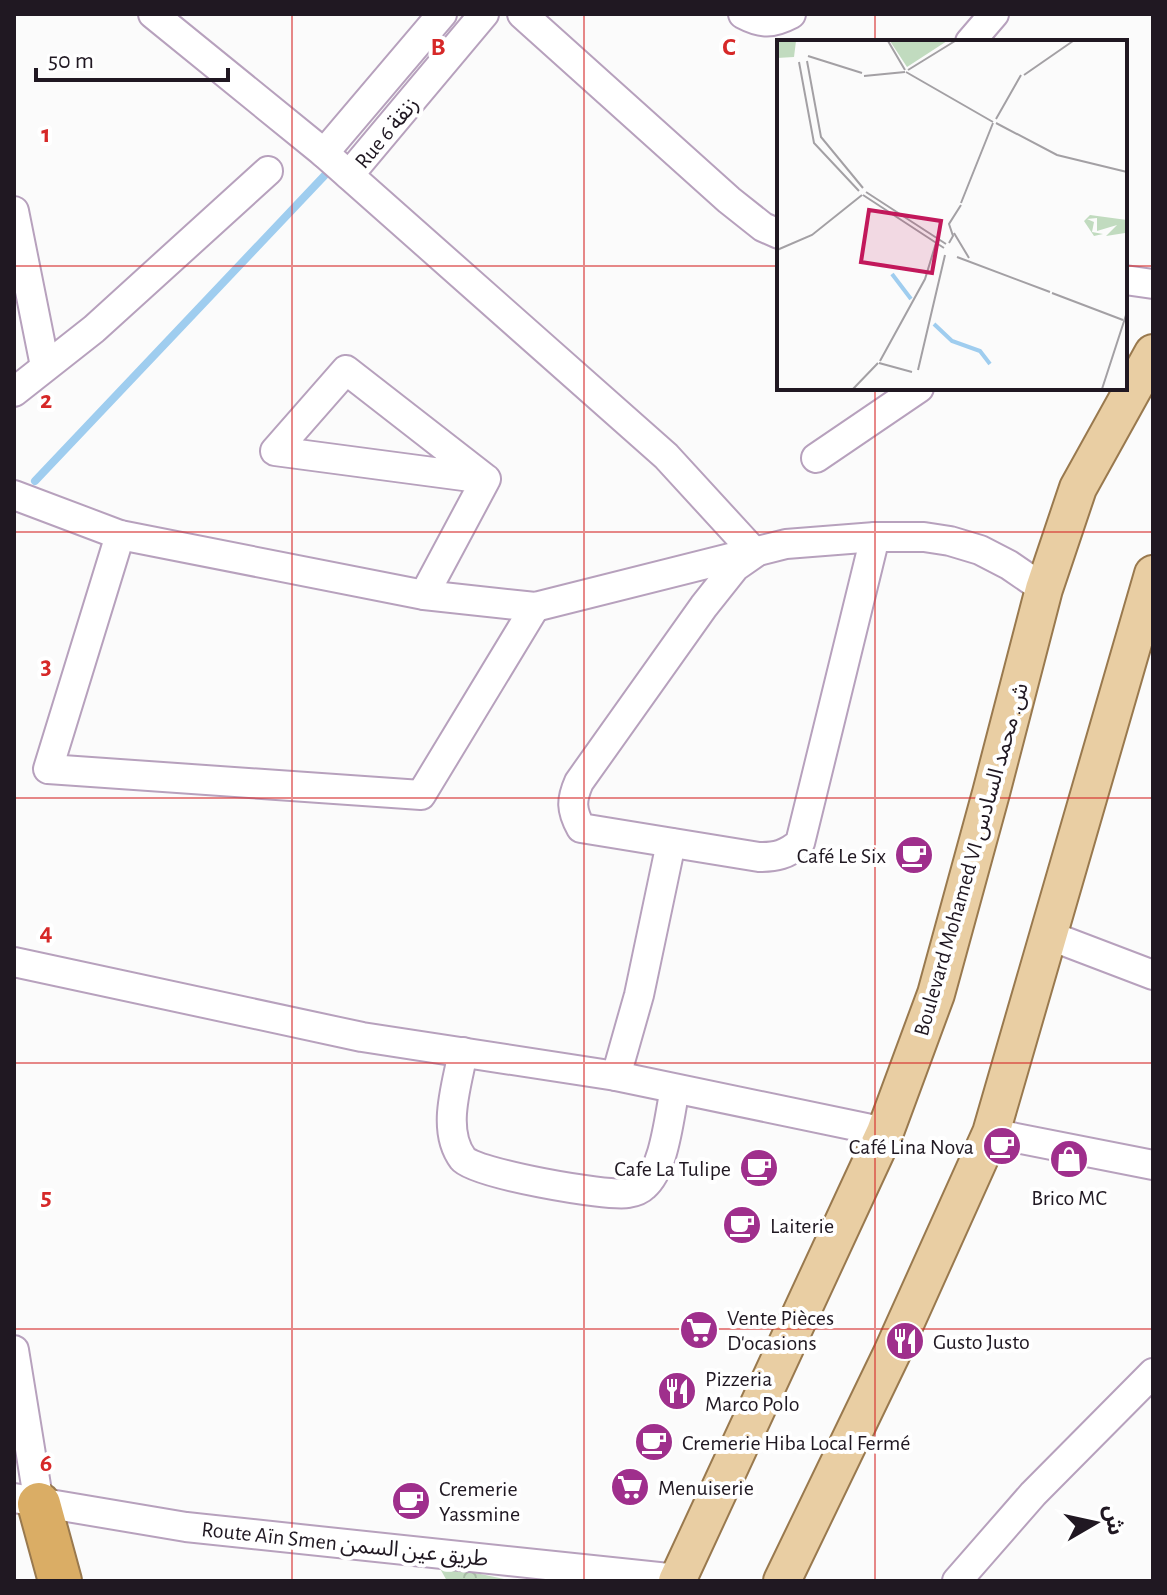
<svg xmlns="http://www.w3.org/2000/svg" width="1167" height="1595" viewBox="0 0 1167 1595" font-family="'Alegreya Sans','Noto Sans Arabic',sans-serif">
  <defs>
    <pattern id="park-crowns" width="20" height="18" patternUnits="userSpaceOnUse" patternTransform="scale(2)"><rect width="20" height="18" fill="#c1dbbf"/><path d="M2 6a3 3 0 1 1 6 0M12 15a3 3 0 1 1 6 0" fill="none" stroke="#a6bba4"/></pattern>
  </defs>
  <rect width="100%" height="100%" fill="#fbfbfb"/>
  <!-- park -->
  <path fill="url(#park-crowns)" d="M438,1565L514,1581H447Z"/>
  <g fill="none" stroke-linecap="round" stroke-linejoin="round">
    <!-- stream -->
    <path stroke="#9fcdef" stroke-width="8" d="M35,481L326,174"/>
    <!-- minor casing -->
    <g stroke="#b7a1bd" stroke-width="32">
      <g id="minor">
        <path d="M153,14L324,153L666,456L755,553L735,567L704,606L579,782C571,800 571,810 581,828L759,857C776,857 786,855 800,843L875,537"/>
        <path d="M522,14L729,200L763,227L779,234"/>
        <path d="M743,14C762,24 772,24 791,14"/>
        <path d="M970,42L994,14"/>
        <path d="M324,153L442,14"/>
        <path d="M349,175L484,14"/>
        <path d="M14,211L45,366"/>
        <path d="M1125,280L1153,284"/>
        <path d="M14,392L94,329L268,171"/>
        <path d="M816,458L919,388"/>
        <path d="M14,495L120,535L424,595L535,607L786,544L875,537H924L950,541L980,550L1009,565L1044,589"/>
        <path d="M120,535L48,769L421,795L535,607"/>
        <path d="M424,595L486,479L346,370L275,451L486,479"/>
        <path d="M1048,935L1153,975"/>
        <path d="M14,962L362,1037L616,1076L885,1132"/>
        <path d="M463,1052C457,1085 441,1130 463,1159C473,1173 607,1197 628,1193C634,1192 640,1190 644,1186C665,1168 669,1116 675,1089"/>
        <path d="M616,1076L639,995L671,843"/>
        <path d="M991,1133L1153,1165"/>
        <path d="M14,1350L39,1504"/>
        <path d="M14,1498L186,1527L678,1579"/>
        <path d="M957,1581L1033,1494L1153,1373"/>
      </g>
    </g>
    <!-- major casing -->
    <g stroke="#99794e" stroke-width="40">
      <g id="major">
        <path d="M677,1581L885,1132L936,994L991,793L1044,589L1078,488L1153,353"/>
        <path d="M782,1581L892,1353L991,1133L1153,574"/>
      </g>
    </g>
    <!-- highway casing -->
    <g stroke="#99794e" stroke-width="46">
      <path id="highway" d="M39,1504L60,1581"/>
    </g>
    <!-- minor -->
    <use href="#minor" stroke="#fff" stroke-width="28"/>
    <!-- major -->
    <use href="#major" stroke="#e9cea3" stroke-width="36"/>
    <!-- highway -->
    <use href="#highway" stroke="#daad65" stroke-width="42"/>
  </g>
  <!-- grid -->
  <path fill="none" stroke="#d62828" stroke-width="2" stroke-opacity="0.55" d="M292,14V1581M584,14V1581M875,14V42M14,266H779M1125,266H1153M875,388V1581M14,532H1153M14,798H1153M14,1063H1153M14,1329H1153"/>
  <!-- icons -->
  <defs>
    <g id="cafe-disc" transform="scale(2)"><circle r="9.5" fill="#9f2f8c" stroke="#fff"/><path d="M-5.5-4.5H6V0H3Q3 3.5 0 3.5H-2.5Q-5.5 3.5-5.5 0ZM3-3.2v2h1.7v-2ZM-6 4.5H4V6H-6Z" fill="#fff"/></g>
    <g id="shop-disc" transform="scale(2)"><circle r="9.5" fill="#9f2f8c" stroke="#fff"/><path d="M-5-2.5h2.3a2.7 3.5 0 0 1 5.4 0H5L5.5 6h-11ZM-1.5-2.5h3a1.5 2.3 0 0 0-3 0Z" fill="#fff"/></g>
    <g id="supermarket-disc" transform="scale(2)"><circle r="9.5" fill="#9f2f8c" stroke="#fff"/><path d="M-6-5.5h2.5l.6 2H6L4.5 2H-2.5L-4.4-4H-6ZM-1.5 3.2a1.3 1.3 0 1 0 .1 0ZM3 3.2a1.3 1.3 0 1 0 .1 0Z" fill="#fff"/></g>
    <g id="restaurant-disc" transform="scale(2)"><circle r="9.5" fill="#9f2f8c" stroke="#fff"/><path d="M-5-6h1v4h1v-4h1v4h1v-4h1v5L-1.5 .5V6h-2V.5L-5-1ZM5-6V6H3V1.5H1.5Q1.5-4 5-6Z" fill="#fff"/></g>
  </defs>
  <g fill-rule="evenodd">
    <use href="#cafe-disc" x="914" y="855"/>
    <use href="#cafe-disc" x="1002" y="1146"/>
    <use href="#shop-disc" x="1069" y="1159"/>
    <use href="#cafe-disc" x="759" y="1168"/>
    <use href="#cafe-disc" x="742" y="1225"/>
    <use href="#supermarket-disc" x="699" y="1330"/>
    <use href="#restaurant-disc" x="905" y="1341"/>
    <use href="#restaurant-disc" x="677" y="1391"/>
    <use href="#cafe-disc" x="654" y="1442"/>
    <use href="#supermarket-disc" x="630" y="1487"/>
    <use href="#cafe-disc" x="411" y="1501"/>
  </g>
  <g text-anchor="middle" stroke-width="8" stroke-linejoin="round" paint-order="stroke">
    <!-- street labels -->
    <g font-size="22" fill="#201822" stroke="#fff">
      <text transform="translate(386 132) rotate(-50)" y="8">Rue 6 زنقة</text>
      <text transform="translate(970 859) rotate(-74)" y="8">Boulevard Mohamed VI ش. محمد السادس</text>
      <text transform="translate(345 1543) rotate(6)" y="8">Route Aïn Smen طريق عين السمن</text>
    </g>
    <!-- poi labels -->
    <g font-size="22" fill="#201822" stroke="#fff" text-anchor="start">
      <text x="886" y="863" text-anchor="end">Café Le Six</text>
      <text x="974" y="1154" text-anchor="end">Café Lina Nova</text>
      <text x="731" y="1176" text-anchor="end">Cafe La Tulipe</text>
      <text x="1069" y="1205" text-anchor="middle">Brico MC</text>
      <text x="770" y="1233">Laiterie</text>
      <text x="727" y="1325">Vente Pièces<tspan x="727" dy="25">D'ocasions</tspan></text>
      <text x="933" y="1349">Gusto Justo</text>
      <text x="705" y="1386">Pizzeria<tspan x="705" dy="25">Marco Polo</tspan></text>
      <text x="682" y="1450">Cremerie Hiba Local Fermé</text>
      <text x="658" y="1495">Menuiserie</text>
      <text x="439" y="1496">Cremerie<tspan x="439" dy="25">Yassmine</tspan></text>
    </g>
  </g>
  <!-- overview -->
  <g transform="translate(777 40)">
    <rect width="350" height="350" fill="#fbfbfb"/>
    <path d="M0,1H19L17,17L0,18Z" fill="#c1dbbf"/>
    <path d="M113,1H170L130,27ZM313,175L350,180V190L348,193L329,196L340,185L320,191V178L310,179L317,182L315,192L326,194L317,196L307,181Z" fill="#c1dbbf"/>
    <path fill="none" stroke="#9fcdef" stroke-width="4" d="M115,234L134,259M157,284L175,301L203,311L213,324"/>
    <path fill="none" stroke="#a3a0a4" stroke-width="2" d="M111,1L128,30M31,16L85,33M30,21L44,97L86,148M22,22L37,103L82,151M131,30L178,1M129,32L216,82M247,35L296,1M87,36L128,32M219,79L244,35M219,83L280,115L350,132M89,152L169,204M86,155L167,208M184,163L216,83M177,193L192,218M172,203L176,196L172,184L184,165M0,210L35,195L85,155M180,217L273,252M275,253L346,280M103,321L148,239L159,203M102,323L135,332M141,330L168,215M76,349L101,323M325,349L350,272"/>
    <path fill="#c2185b" fill-opacity="0.15" stroke="#c2185b" stroke-width="4" d="M92,170L164,181L155,233L84,222Z"/>
    <rect width="350" height="350" fill="none" stroke="#201822" stroke-width="4"/>
  </g>
  <g font-size="26" text-anchor="middle" font-weight="bold" fill="#d62828" stroke="#fff" stroke-width="8" stroke-linejoin="round" paint-order="stroke">
    <text x="438" y="55">B</text>
    <text x="729" y="55">C</text>
    <text x="46" y="142">1</text>
    <text x="46" y="408">2</text>
    <text x="46" y="674">3</text>
    <text x="46" y="940">4</text>
    <text x="46" y="1205">5</text>
    <text x="46" y="1471">6</text>
  </g>
  <!-- border -->
  <rect width="1167" height="1595" fill="none" stroke="#201822" stroke-width="32"/>
  <!-- north arrow -->
  <g transform="translate(1095 1523) rotate(81)" stroke="#ffffff" stroke-width="6" paint-order="stroke">
  <path d="M0-6L14 30L0 20L-14 30Z" fill="#201822"/>
  <text y="-12" font-size="22" font-weight="bold" text-anchor="middle" fill="#201822">ش</text>
  </g>
  <!-- scale -->
  <path d="M36 68v12h192v-12" fill="none" stroke="#201822" stroke-width="4"/>
  <text x="48" y="68" font-size="24" fill="#201822" stroke="#ffffff" stroke-width="6" paint-order="stroke">50 m</text>
</svg>
